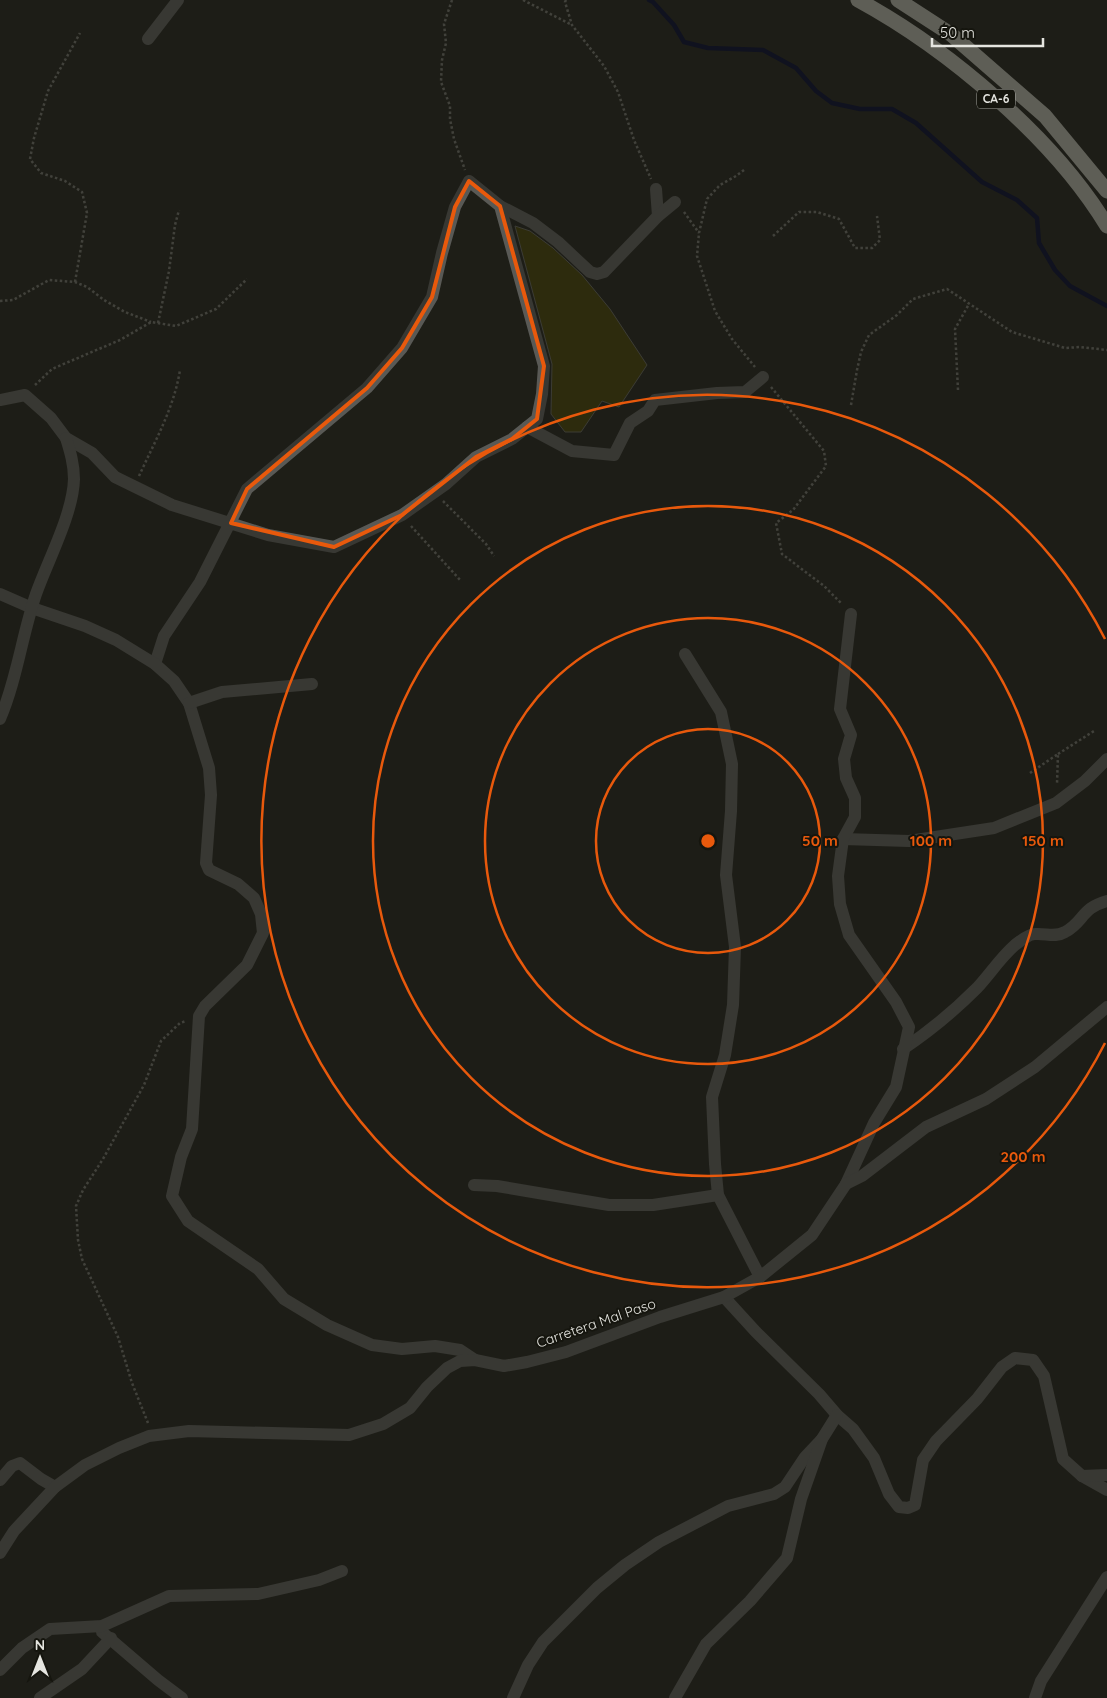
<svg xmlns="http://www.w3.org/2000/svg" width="1107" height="1698" viewBox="0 0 1107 1698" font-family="Quicksand,sans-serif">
  <rect width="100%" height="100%" fill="#1e1e17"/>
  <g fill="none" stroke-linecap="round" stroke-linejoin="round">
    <!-- stream -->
    <path stroke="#000529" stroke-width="4.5" d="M649,0L653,2L674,25L684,42L708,48L763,50L796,68L816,91L832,103L860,109H892L916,123L982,182L1017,200L1037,218L1039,243L1055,270L1070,286L1107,306"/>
  </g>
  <!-- building -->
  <path fill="#423d00" stroke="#616158" d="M515,226L530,231L553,248L582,275L610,309L647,365L619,407L602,401L581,432H565L551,414L552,364Z"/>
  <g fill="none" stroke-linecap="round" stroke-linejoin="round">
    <!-- path -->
    <g stroke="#6e6e67" stroke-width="2.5" stroke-dasharray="2.5 2.5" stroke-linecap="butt">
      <path d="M452,0L444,24L446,43L442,60L441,82L450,106V119L454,139L465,170"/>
      <path d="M523,0L572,25"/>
      <path d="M566,0L565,2L572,25L604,66L618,92L634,140L651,179"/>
      <path d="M744,170L736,176L720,185L707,199L699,233L697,256L715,311L732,339L755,367"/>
      <path d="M684,212L699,233"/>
      <path d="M773,236L799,212H817L839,219L855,248H872L880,240L877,216"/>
      <path d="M75,282L87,213L82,192L65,181L41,173L30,159L34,138L48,91L80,33"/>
      <path d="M0,301L13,300L49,280L75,282L87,287L104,300L125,312L151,322"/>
      <path d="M158,323L169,271L175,225L179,210"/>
      <path d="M35,385L52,369L120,340L151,322L176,326L216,309L247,279"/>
      <path d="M771,387L824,451L826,466L793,510L776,523L782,554L824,586L842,604"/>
      <path d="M958,390L955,329L969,304"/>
      <path d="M851,405L857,370L861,352L869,335L897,315L913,299L947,289L1012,332L1065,348L1080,347L1107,350"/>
      <path d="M139,476C155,441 174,408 180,370"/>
      <path d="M443,501L486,544L494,556"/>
      <path d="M411,526L461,581"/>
      <path d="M1058,754L1094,731"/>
      <path d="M1030,773L1058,754L1057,784"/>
      <path d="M148,1423L132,1383L118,1337L82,1259L78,1240L76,1206L83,1190L103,1159L144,1085L161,1041L180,1023L186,1021"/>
    </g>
    <!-- minor -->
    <g stroke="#595955" stroke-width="12">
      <path d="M148,39L178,0"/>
      <path d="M656,189L658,216"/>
      <path d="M500,206L533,223L558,242L590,272L597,274L604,272L658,216L675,202"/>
      <path d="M0,400L25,395L51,418L66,438L92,453L115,477L172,505L268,535L334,547L402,515L446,484L476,457L512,439L537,419L542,394L544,366L500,206L469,181L455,207L442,253L432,297L402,348L367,388L247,489L200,582L164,636L155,664"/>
      <path d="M527,427L572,451L614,455L630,423L648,411L655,400L717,393L745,392L763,377"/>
      <path d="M0,594L32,608L85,626L116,640L155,664L174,681L189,703L209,768L211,795L206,863L209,870L238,884L254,898L261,914L263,933L247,965L205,1006L199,1016L192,1129L181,1157L172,1196L188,1221L258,1269L284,1299L327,1325L372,1345L402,1349L435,1346L460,1350L475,1360"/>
      <path d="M685,654L721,712L732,764L731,811L726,875L735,947L733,1005L725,1055L712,1097L715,1164L718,1195L760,1277"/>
      <path d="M189,703L222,692L312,684"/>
      <path d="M0,719C17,679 22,635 36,594C48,560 73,514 74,479C74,464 70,451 66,438"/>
      <path d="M843,839L909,841L994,828L1056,803L1085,781L1107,759"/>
      <path d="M903,1049C930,1031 954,1011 977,988C990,974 1001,957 1015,945C1020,941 1030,934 1035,934C1046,933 1055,938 1065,932C1084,922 1081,908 1107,901"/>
      <path d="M846,1184L874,1123L896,1087L909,1027L896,1002L849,935L840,904L838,876L843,839L855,817V798L846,778L844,759L851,735L840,709L851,614"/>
      <path d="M474,1185L497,1186L609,1205H653L718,1195"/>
      <path d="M724,1297L756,1332L819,1394L837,1415L853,1429L874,1458L889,1494L899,1507L908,1508L915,1505L923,1460L936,1441L977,1399L1002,1367L1015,1358L1033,1360L1044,1376L1063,1459L1082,1476L1107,1490"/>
      <path d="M1082,1476L1107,1475"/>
      <path d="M0,1480L12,1466L20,1463L41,1479L55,1487"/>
      <path d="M0,1553L14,1531L55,1487L85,1465L119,1448L149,1436L189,1431L349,1435L383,1424L410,1408L427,1387L447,1368L460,1361L475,1360L504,1366L527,1362L566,1352L660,1317L724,1297L760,1277L812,1235L846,1184L862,1176L926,1127L986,1099L1035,1067L1107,1007"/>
      <path d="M102,1626V1632L158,1680L182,1698"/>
      <path d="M0,1670L22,1648L50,1629L102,1626L169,1596L258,1594L319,1580L342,1571"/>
      <path d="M40,1698L82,1669L111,1638"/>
      <path d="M513,1698L528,1665L543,1642L597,1588L625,1565L659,1542L728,1506L774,1494L785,1487L805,1457L822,1439"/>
      <path d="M675,1698L706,1644L750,1601L787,1558L801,1499L822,1439L837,1415"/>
      <path d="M1035,1698L1041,1681L1107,1577"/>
    </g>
    <!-- highway -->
    <g stroke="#adada3" stroke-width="15">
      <path d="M858,0C948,49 1054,138 1107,226"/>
      <path d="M898,0L952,35L1045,116L1107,191"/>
    </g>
  </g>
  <!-- marked area -->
  <path d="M0 0H1107V1698H0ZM469,181L500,206L544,366L537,419L512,439L476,457L402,515L334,547L231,523L247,489L367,388L402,348L432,297L455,207Z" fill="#1e1e17" fill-opacity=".55" fill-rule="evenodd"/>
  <path fill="none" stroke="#e8590c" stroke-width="4" stroke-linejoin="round" d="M469,181L500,206L544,366L537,419L512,439L476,457L402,515L334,547L231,523L247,489L367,388L402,348L432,297L455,207Z"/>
  <!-- distance rings -->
  <g fill="none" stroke="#e8590c" stroke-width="2.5">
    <circle cx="708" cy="841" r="112"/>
    <circle cx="708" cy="841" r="223"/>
    <circle cx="708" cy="841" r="335"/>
    <path d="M1105 1043A446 446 0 1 1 1105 639"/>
  </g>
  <g text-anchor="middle" stroke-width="4" stroke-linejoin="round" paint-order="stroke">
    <!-- shield labels -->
    <rect fill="#15150e" stroke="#a7a7a1" stroke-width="1" x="977" y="89.5" width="38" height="19" rx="4"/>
    <g font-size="12" font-weight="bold" fill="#e5e5e0">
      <text x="996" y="103">CA-6</text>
    </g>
    <!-- street labels -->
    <g font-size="14" fill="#e5e5e0" stroke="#15150e">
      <text transform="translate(596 1323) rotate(-19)" y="5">Carretera Mal Paso</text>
    </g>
  </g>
  <circle cx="708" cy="841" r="8" fill="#e8590c" stroke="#15150e" stroke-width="2.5"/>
  <g font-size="15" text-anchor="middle" font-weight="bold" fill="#e8590c" stroke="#15150e" stroke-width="4" stroke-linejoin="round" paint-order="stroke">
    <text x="820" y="846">50 m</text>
    <text x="931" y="846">100 m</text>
    <text x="1043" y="846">150 m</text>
    <text x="1023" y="1162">200 m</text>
  </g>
  <!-- north arrow -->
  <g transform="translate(40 1658)" stroke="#15150e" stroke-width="4" paint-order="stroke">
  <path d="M0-4L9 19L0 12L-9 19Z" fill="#e5e5e0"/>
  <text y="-8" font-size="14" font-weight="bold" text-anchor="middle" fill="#e5e5e0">N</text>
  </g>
  <!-- scale -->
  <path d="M932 38v8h111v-8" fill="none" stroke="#e5e5e0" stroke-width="2.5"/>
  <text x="940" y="38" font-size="15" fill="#e5e5e0" stroke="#15150e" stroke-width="4" paint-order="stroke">50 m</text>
</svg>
